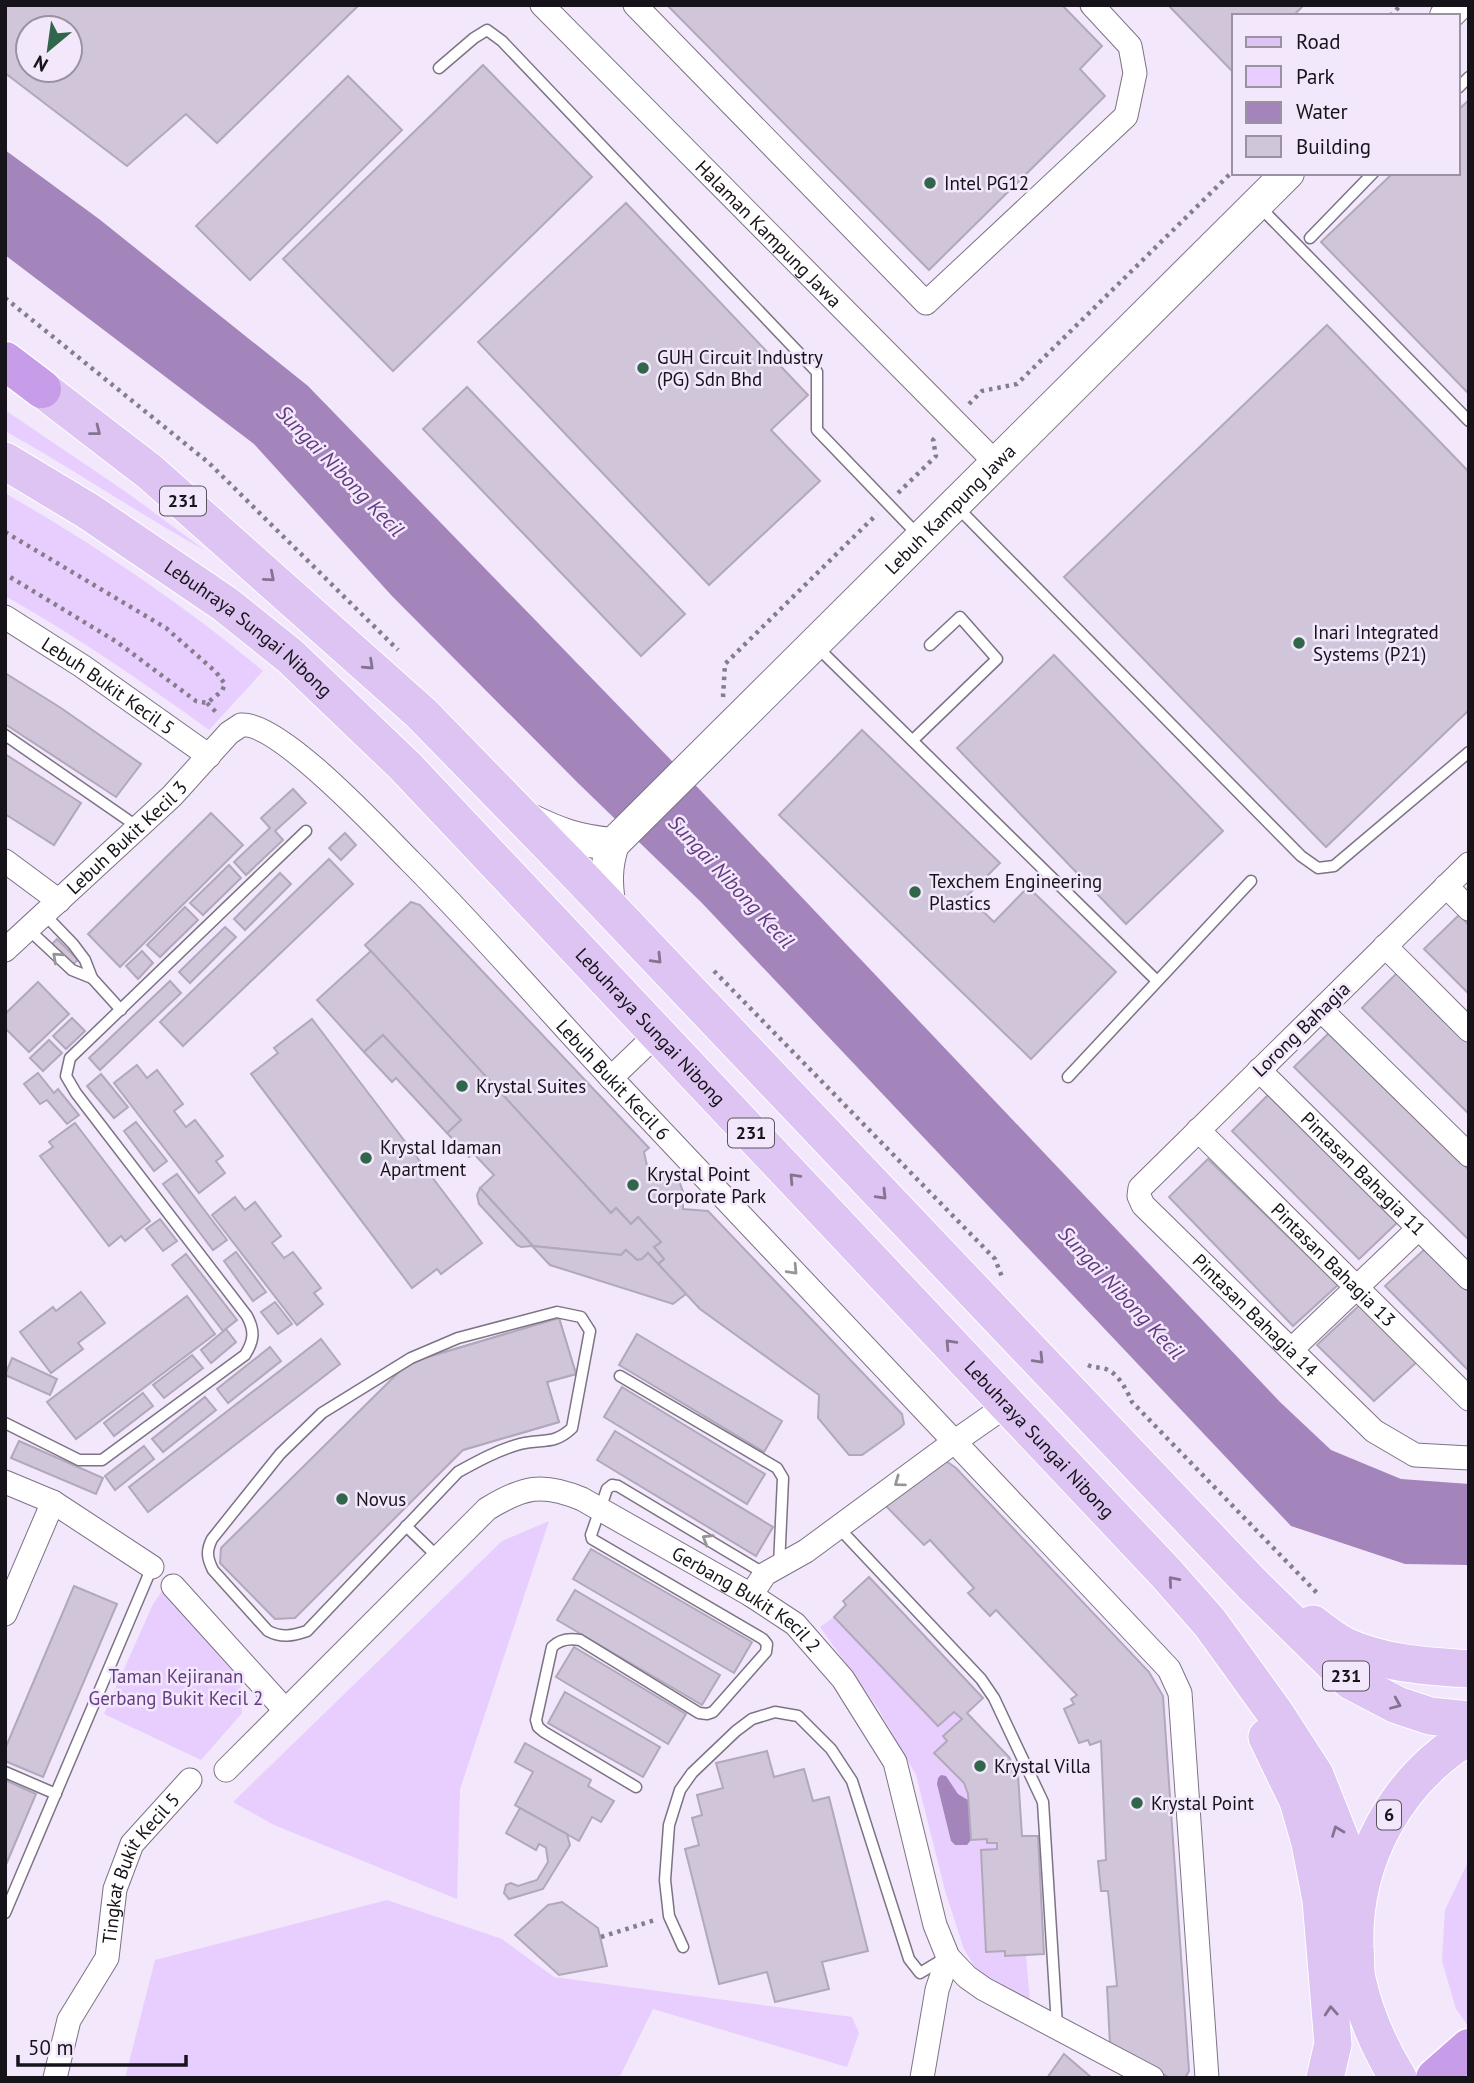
<svg xmlns="http://www.w3.org/2000/svg" width="1474" height="2083" viewBox="0 0 1474 2083" font-family="'PT Sans',sans-serif">
  <rect width="100%" height="100%" fill="#f2e7fb"/>
  <!-- green -->
  <g fill="#e8cefe">
    <path d="M5,410L126,492L206,551C138,513 73,469 5,431Z"/>
    <path d="M5,493C95,545 183,604 263,671L209,730C143,682 76,636 5,596Z"/>
    <path d="M549,1521L460,1789L457,1899L274,1825L233,1802L502,1541Z"/>
    <path d="M162,1591L240,1674L242,1713L201,1760L104,1714L153,1604Z"/>
    <path d="M834,1617L938,1726L954,1712L962,1719L944,1736L947,1741L935,1753L964,1783L968,1794L971,1840L987,1839V1843H997V1849L981,1851L986,1952L1005,1951L1006,1956L1026,1955L1030,2002L986,1976L974,1966L964,1949L946,1894L916,1775L879,1710L820,1627Z"/>
    <path d="M1469,1860V2027L1456,2009L1442,1961L1445,1910Z"/>
    <path d="M387,1900L502,1939L554,1977L852,2017L859,2033L847,2067L653,2009L619,2078H125L155,1960Z"/>
  </g>
  <!-- water -->
  <g fill="#a384bb">
    <path d="M5,150L99,219L308,386L703,793L1280,1402L1331,1450L1401,1479L1469,1484V1565L1405,1564L1291,1526L701,902L579,784L392,596L254,444L5,255Z"/>
    <path d="M941,1775L946,1776L958,1794L968,1800L971,1840L967,1845H955L951,1841L937,1784L938,1778Z"/>
  </g>
  <!-- building -->
  <g fill="#d0c5d9" stroke="#b2a8bb" stroke-width="2" fill-rule="evenodd">
    <path d="M5,5H359L217,143L186,114L127,166L5,73ZM28,28H70V70H28Z"/>
    <path d="M667,5H1062L1102,46L1080,69L1105,96L929,270Z"/>
    <path d="M1168,5H1304L1293,16H1234V73Z"/>
    <path d="M483,65L592,177L393,371L283,259Z"/>
    <path d="M348,76L402,130L250,280L196,226Z"/>
    <path d="M1469,100V394L1321,242L1393,173H1458V110Z"/>
    <path d="M626,203L808,395L771,430L820,481L709,585L478,342Z"/>
    <path d="M1327,325L1469,472V710L1326,847L1064,577Z"/>
    <path d="M467,387L685,614L641,656L423,429Z"/>
    <path d="M1054,655L1223,831L1126,924L957,748Z"/>
    <path d="M5,673L61,708L141,764L116,797L5,724Z"/>
    <path d="M862,730L1000,863L967,896L994,922L1028,887L1116,972L1031,1059L779,815Z"/>
    <path d="M5,754L81,803L54,845L5,814Z"/>
    <path d="M293,789L306,803L275,831L283,840L246,875L234,862L270,828L261,818Z"/>
    <path d="M211,813L243,845L120,967L88,934Z"/>
    <path d="M345,833L356,845L341,860L329,848Z"/>
    <path d="M329,859L353,884L183,1046L160,1022Z"/>
    <path d="M229,865L241,878L203,915L190,903Z"/>
    <path d="M280,873L291,884L245,930L234,919Z"/>
    <path d="M411,902L420,905L649,1148L644,1152L648,1170L665,1172L678,1178L683,1192V1209L708,1211L902,1414L904,1424L900,1428L862,1455H849L818,1418L819,1395L700,1309L658,1264L664,1259L654,1247L661,1242L638,1217L631,1224L616,1208L611,1213L365,945Z"/>
    <path d="M185,907L198,920L160,957L147,945Z"/>
    <path d="M1459,915L1469,925V994L1424,949Z"/>
    <path d="M225,927L236,937L190,983L179,972Z"/>
    <path d="M57,939L78,960L72,965L52,944Z"/>
    <path d="M142,951L153,963L138,979L126,966Z"/>
    <path d="M371,951L611,1213L616,1208L631,1224L638,1217L661,1242L654,1247L664,1259L658,1264L648,1253L642,1259L637,1260L626,1250L621,1255L533,1246L480,1188L494,1175L473,1153L469,1157L447,1133L461,1120L383,1035L364,1052L317,1000Z"/>
    <path d="M1398,972L1469,1042V1114L1362,1008Z"/>
    <path d="M170,981L181,993L100,1070L89,1058Z"/>
    <path d="M38,982L69,1014L29,1052L5,1028V1014Z"/>
    <path d="M72,1018L85,1031L66,1049L53,1036Z"/>
    <path d="M312,1019L482,1243L441,1274L437,1269L412,1288L251,1074L278,1053L274,1048Z"/>
    <path d="M1330,1032L1469,1170V1240L1294,1067Z"/>
    <path d="M383,1035L461,1120L447,1133L396,1078L392,1082L364,1052Z"/>
    <path d="M49,1040L62,1053L43,1071L30,1058Z"/>
    <path d="M137,1065L147,1078L157,1070L183,1104L174,1111L186,1127L195,1120L223,1156L216,1161L225,1173L199,1193L114,1083Z"/>
    <path d="M38,1073L54,1093L58,1089L79,1115L67,1124L47,1100L40,1104L24,1084Z"/>
    <path d="M101,1074L128,1107L114,1118L87,1086Z"/>
    <path d="M1273,1090L1400,1220L1359,1259L1232,1131Z"/>
    <path d="M136,1122L167,1161L154,1171L124,1131Z"/>
    <path d="M75,1123L150,1221L125,1241L121,1236L109,1246L40,1156L53,1147L49,1142Z"/>
    <path d="M1208,1159L1338,1285L1293,1326L1169,1197Z"/>
    <path d="M177,1174L227,1240L213,1250L163,1184Z"/>
    <path d="M480,1188L533,1246L521,1247L517,1245L479,1204L477,1195Z"/>
    <path d="M235,1197L245,1210L255,1202L281,1236L272,1243L284,1258L293,1252L321,1288L314,1293L323,1304L297,1325L212,1215Z"/>
    <path d="M160,1219L177,1241L163,1251L146,1229Z"/>
    <path d="M532,1246L621,1255L626,1250L637,1260L642,1259L648,1253L686,1294L673,1304L550,1265Z"/>
    <path d="M1427,1247L1469,1287V1371L1385,1286Z"/>
    <path d="M236,1252L266,1292L253,1301L224,1261Z"/>
    <path d="M186,1254L237,1320L223,1331L172,1265Z"/>
    <path d="M81,1292L105,1323L78,1343L83,1349L51,1373L20,1332L53,1307L56,1311Z"/>
    <path d="M187,1296L215,1334L76,1439L47,1402Z"/>
    <path d="M275,1302L292,1324L278,1334L261,1312Z"/>
    <path d="M1363,1302L1419,1360L1374,1401L1317,1345Z"/>
    <path d="M559,1318L576,1374L547,1382L559,1422L463,1450L456,1426L430,1434L408,1363Z"/>
    <path d="M559,1318L576,1374L547,1382L559,1422L463,1450L295,1618L275,1619L220,1563L221,1548L408,1363Z"/>
    <path d="M226,1329L236,1342L211,1363L201,1350Z"/>
    <path d="M637,1334L782,1421L764,1452L619,1365Z"/>
    <path d="M321,1339L340,1364L148,1512L129,1487Z"/>
    <path d="M270,1347L281,1361L228,1403L217,1389Z"/>
    <path d="M192,1355L203,1368L164,1398L153,1385Z"/>
    <path d="M12,1358L57,1379L50,1395L5,1375Z"/>
    <path d="M622,1387L765,1474L747,1504L604,1417Z"/>
    <path d="M143,1393L153,1406L114,1436L104,1423Z"/>
    <path d="M205,1397L216,1410L163,1452L152,1439Z"/>
    <path d="M615,1431L773,1527L756,1556L597,1460Z"/>
    <path d="M19,1441L103,1478L96,1494L11,1458Z"/>
    <path d="M144,1446L154,1459L115,1490L105,1476Z"/>
    <path d="M946,1461L956,1468L1149,1672L1163,1696L1189,2071L1185,2078H1170L1110,2044L1107,1987L1117,1986L1108,1891H1101L1098,1861L1106,1860L1101,1741L1090,1745L1088,1740L1079,1743L1064,1709L1074,1704L1071,1699L1077,1695L996,1610L990,1616L968,1593L974,1588L930,1540L924,1545L883,1503Z"/>
    <path d="M591,1549L752,1642L734,1673L573,1579Z"/>
    <path d="M869,1577L983,1698L967,1713L1009,1757L1018,1775L1022,1836H1038L1044,1954L1005,1956V1951L986,1952L981,1850L997,1849V1843H987V1839L971,1840L968,1794L964,1783L934,1753L947,1741L943,1736L962,1719L954,1712L938,1726L834,1617L846,1605L843,1601Z"/>
    <path d="M74,1586L117,1604L43,1777L5,1761V1749Z"/>
    <path d="M575,1590L720,1675L702,1705L557,1620Z"/>
    <path d="M574,1647L686,1714L668,1744L556,1677Z"/>
    <path d="M565,1692L660,1747L643,1777L548,1723Z"/>
    <path d="M525,1743L591,1780L588,1786L614,1801L601,1822L592,1817L579,1841L515,1805L533,1772L515,1762Z"/>
    <path d="M767,1751L774,1777L804,1769L813,1801L829,1797L868,1951L822,1962L829,1989L775,2002L767,1972L719,1984L685,1849L699,1845L692,1818L702,1815L697,1795L723,1788L716,1763Z"/>
    <path d="M5,1780L36,1794L5,1867Z"/>
    <path d="M520,1808L567,1834L570,1845L543,1889L509,1899L504,1893L506,1885L511,1883L518,1886L537,1880L548,1862L546,1848L539,1844L536,1850L506,1833Z"/>
    <path d="M562,1902L598,1928L607,1966L559,1975L515,1935L548,1905Z"/>
    <path d="M1064,2054L1092,2078H1047Z"/>
  </g>
  <g fill="none" stroke-linecap="round" stroke-linejoin="round">
    <!-- lane casing -->
    <g stroke="#7d7385" stroke-width="13">
      <g id="lane">
        <path d="M439,68L474,38L487,30L502,41L817,372V430L919,536"/>
        <path d="M1458,88L1469,77"/>
        <path d="M1258,205L1469,421"/>
        <path d="M1310,238L1373,173"/>
        <path d="M957,507L1301,856L1318,868L1334,866L1469,752"/>
        <path d="M816,646L1157,981"/>
        <path d="M5,735L138,827"/>
        <path d="M913,740L997,659L960,617L930,645"/>
        <path d="M44,914L73,944L85,960L92,978L121,1010"/>
        <path d="M28,929L72,970L92,978"/>
        <path d="M1068,1077L1251,881"/>
        <path d="M557,1312L581,1317L590,1331L572,1428C553,1446 542,1438 520,1444C498,1450 478,1461 458,1472L307,1631C292,1636 282,1638 268,1631L213,1570C207,1558 206,1551 212,1539L280,1454L322,1413L411,1358L458,1338Z"/>
        <path d="M620,1376L777,1468L783,1478L779,1566"/>
        <path d="M5,1423L79,1460H102L245,1355C254,1341 255,1331 247,1316L76,1093L66,1076L70,1058L306,831"/>
        <path d="M406,1526L438,1557"/>
        <path d="M838,1527L981,1679L994,1698L1043,1802L1057,2026"/>
        <path d="M5,1772L56,1794"/>
        <path d="M636,1787L544,1732L538,1727L536,1720L552,1647C560,1639 569,1638 580,1640L699,1713L707,1714L713,1712L766,1652L767,1644L763,1639L592,1539L591,1535L607,1489L612,1485L618,1486L765,1574"/>
        <path d="M5,1913L152,1567"/>
        <path d="M683,1947L669,1916L665,1880L669,1825L680,1790L692,1773L736,1731L752,1719L775,1712L798,1716L831,1749L852,1781L909,1959L920,1973L945,1958"/>
      </g>
    </g>
    <!-- street casing -->
    <g stroke="#7d7385" stroke-width="25">
      <g id="street">
        <path id="s1" d="M542,5L996,463"/>
        <path d="M635,5L926,303L1126,116L1135,73L1130,46L1092,5"/>
        <path id="s2" d="M5,617L82,666L209,756"/>
        <path d="M5,861L59,901"/>
        <path id="s3" d="M1469,864L1140,1188L1139,1196L1143,1205L1374,1431L1415,1455L1469,1458"/>
        <path d="M1446,886L1469,909"/>
        <path d="M1385,946L1469,1030"/>
        <path id="s4" d="M5,950L172,796L229,733L241,725C279,721 381,832 410,861C481,932 546,1008 614,1081C799,1277 984,1473 1169,1669L1180,1693L1207,2078"/>
        <path d="M1321,1010L1469,1155"/>
        <path id="s5" d="M1259,1070L1469,1278"/>
        <path d="M611,1078L658,1033"/>
        <path id="s6" d="M1198,1130L1469,1399"/>
        <path d="M1291,1350L1419,1228"/>
        <path d="M5,1482L53,1502L152,1567"/>
        <path d="M173,1586L285,1710"/>
        <path d="M751,1595L765,1574L806,1551L954,1442L1007,1405"/>
        <path d="M5,1614L53,1502"/>
        <path id="s7" d="M226,1770L487,1509C523,1487 542,1482 582,1499L751,1595L795,1624L843,1679L895,1762L935,1925L948,1957L967,1977L984,1989L1152,2078"/>
        <path id="s8" d="M55,2078L69,2020L107,1958L115,1889L132,1844L190,1780"/>
        <path d="M922,2078L937,1990L948,1957"/>
      </g>
    </g>
    <!-- secondary casing -->
    <g stroke="#7d7385" stroke-width="34">
      <g id="secondary">
        <path d="M1446,16L1457,5"/>
        <path d="M528,819C559,834 578,841 613,844"/>
        <path id="s9" d="M610,909C606,886 605,867 613,844L1288,173"/>
      </g>
    </g>
    <!-- primary casing -->
    <g stroke="#fff" stroke-width="39">
      <g id="primary">
        <path d="M42,389L150,472L421,713L574,870L1251,1583L1351,1681L1397,1705L1430,1716L1469,1720"/>
        <path id="s10" d="M5,461L88,511L225,604L290,656L405,766L1166,1573L1210,1623L1275,1713L1315,1775L1343,1846L1354,1922"/>
        <path d="M1313,1624C1323,1632 1333,1640 1345,1646C1385,1664 1426,1666 1469,1669"/>
        <path d="M1267,1737L1298,1801L1310,1843L1321,1900L1333,2044L1325,2078"/>
        <path d="M1398,2078C1379,2047 1365,2015 1357,1979C1355,1969 1356,1957 1355,1947C1352,1861 1396,1780 1469,1736"/>
      </g>
    </g>
    <!-- highway casing -->
    <g stroke="#fff" stroke-width="41">
      <g id="highway">
        <path d="M5,361L42,389"/>
        <path d="M1435,2078L1469,2048"/>
      </g>
    </g>
    <!-- path -->
    <g stroke="#847d8a" stroke-width="4.5" stroke-dasharray="3.5 5" stroke-linecap="butt">
      <path d="M1390,16L1401,5"/>
      <path d="M5,298L209,463L398,650"/>
      <path d="M969,404L982,391L1017,384L1234,170"/>
      <path d="M898,493L936,456L933,440L938,435"/>
      <path d="M5,532L166,628L216,672L225,684L222,691L207,703L196,701L117,642L5,574"/>
      <path d="M723,697L725,664L877,514"/>
      <path d="M207,703L219,715"/>
      <path d="M714,971L995,1259L1002,1277"/>
      <path d="M1088,1365C1094,1368 1100,1367 1106,1369C1119,1374 1127,1391 1132,1402L1319,1595"/>
      <path d="M601,1937L655,1920"/>
    </g>
    <!-- lane -->
    <use href="#lane" stroke="#fff" stroke-width="10"/>
    <!-- street -->
    <use href="#street" stroke="#fff" stroke-width="23"/>
    <!-- secondary -->
    <use href="#secondary" stroke="#fff" stroke-width="32"/>
    <!-- primary -->
    <use href="#primary" stroke="#ddc4f2" stroke-width="37"/>
    <!-- highway -->
    <use href="#highway" stroke="#c79ce9" stroke-width="38"/>
  </g>
  <!-- one-way arrows -->
  <defs><path id="oneway-chevron" d="M-2-3.5L2.5 0L-2 3.5" fill="none" stroke-width="1.6" stroke-linecap="round" stroke-linejoin="round" transform="scale(1.75)"/></defs>
  <g stroke="#847491">
    <use href="#oneway-chevron" transform="translate(96 431) rotate(38)"/>
    <use href="#oneway-chevron" transform="translate(270 577) rotate(41)"/>
    <use href="#oneway-chevron" transform="translate(369 665) rotate(43)"/>
    <use href="#oneway-chevron" transform="translate(657 959) rotate(46)"/>
    <use href="#oneway-chevron" transform="translate(794 1178) rotate(-133)"/>
    <use href="#oneway-chevron" transform="translate(882 1195) rotate(46)"/>
    <use href="#oneway-chevron" transform="translate(950 1344) rotate(-133)"/>
    <use href="#oneway-chevron" transform="translate(1039 1359) rotate(46)"/>
    <use href="#oneway-chevron" transform="translate(1173 1581) rotate(-131)"/>
    <use href="#oneway-chevron" transform="translate(1396 1704) rotate(23)"/>
    <use href="#oneway-chevron" transform="translate(1337 1831) rotate(-111)"/>
    <use href="#oneway-chevron" transform="translate(1331 2011) rotate(-94)"/>
  </g>
  <g stroke="#979598">
    <use href="#oneway-chevron" transform="translate(57 957) rotate(-138)"/>
    <use href="#oneway-chevron" transform="translate(793 1270) rotate(47)"/>
    <use href="#oneway-chevron" transform="translate(899 1482) rotate(144)"/>
    <use href="#oneway-chevron" transform="translate(707 1539) rotate(-149)"/>
  </g>
  <!-- markers -->
  <g fill="#31664b" stroke="#f2e7fb" stroke-width="2.5">
    <circle cx="930" cy="183" r="7"/>
    <circle cx="643" cy="368" r="7"/>
    <circle cx="1299" cy="643" r="7"/>
    <circle cx="915" cy="892" r="7"/>
    <circle cx="462" cy="1086" r="7"/>
    <circle cx="366" cy="1158" r="7"/>
    <circle cx="633" cy="1185" r="7"/>
    <circle cx="342" cy="1499" r="7"/>
    <circle cx="980" cy="1766" r="7"/>
    <circle cx="1137" cy="1803" r="7"/>
  </g>
  <g text-anchor="middle" stroke-width="5" stroke-linejoin="round" paint-order="stroke">
    <!-- shield labels -->
    <g fill="#f2e7fb" stroke="#59535e" stroke-width="2">
      <rect x="160" y="486.5" width="46" height="29" rx="5"/>
      <rect x="728" y="1118.5" width="46" height="29" rx="5"/>
      <rect x="1323" y="1661.5" width="46" height="29" rx="5"/>
      <rect x="1377" y="1800.5" width="24" height="29" rx="5"/>
    </g>
    <g font-size="18" font-weight="bold" fill="#17131a">
      <text x="183" y="507">231</text>
      <text x="751" y="1139">231</text>
      <text x="1346" y="1682">231</text>
      <text x="1389" y="1821">6</text>
    </g>
    <!-- poi labels -->
    <g font-size="19" fill="#17131a" stroke="#f2e7fb" text-anchor="start">
      <text x="944" y="190">Intel PG12</text>
      <text x="657" y="364">GUH Circuit Industry<tspan x="657" dy="22">(PG) Sdn Bhd</tspan></text>
      <text x="1313" y="639">Inari Integrated<tspan x="1313" dy="22">Systems (P21)</tspan></text>
      <text x="929" y="888">Texchem Engineering<tspan x="929" dy="22">Plastics</tspan></text>
      <text x="476" y="1093">Krystal Suites</text>
      <text x="380" y="1154">Krystal Idaman<tspan x="380" dy="22">Apartment</tspan></text>
      <text x="647" y="1181">Krystal Point<tspan x="647" dy="22">Corporate Park</tspan></text>
      <text x="356" y="1506">Novus</text>
      <text x="994" y="1773">Krystal Villa</text>
      <text x="1151" y="1810">Krystal Point</text>
    </g>
    <!-- street labels -->
    <g font-size="19" fill="#17131a" stroke="#f2e7fb">
      <text dy="7" stroke="none"><textPath href="#s1" startOffset="322">Halaman Kampung Jawa</textPath></text>
      <text dy="7" stroke="none"><textPath href="#s9" startOffset="541">Lebuh Kampung Jawa</textPath></text>
      <text dy="7" stroke="none"><textPath href="#s10" startOffset="296">Lebuhraya Sungai Nibong</textPath></text>
      <text dy="7" stroke="none"><textPath href="#s2" startOffset="124">Lebuh Bukit Kecil 5</textPath></text>
      <text dy="7" stroke="none"><textPath href="#s4" startOffset="166">Lebuh Bukit Kecil 3</textPath></text>
      <text dy="7" stroke="none"><textPath href="#s10" startOffset="863">Lebuhraya Sungai Nibong</textPath></text>
      <text transform="translate(1301 1029) rotate(-44)" y="7">Lorong Bahagia</text>
      <text dy="7" stroke="none"><textPath href="#s4" startOffset="845">Lebuh Bukit Kecil 6</textPath></text>
      <text dy="7" stroke="none"><textPath href="#s5" startOffset="147">Pintasan Bahagia 11</textPath></text>
      <text dy="7" stroke="none"><textPath href="#s6" startOffset="191">Pintasan Bahagia 13</textPath></text>
      <text dy="7" stroke="none"><textPath href="#s3" startOffset="637">Pintasan Bahagia 14</textPath></text>
      <text dy="7" stroke="none"><textPath href="#s10" startOffset="1430">Lebuhraya Sungai Nibong</textPath></text>
      <text dy="7" stroke="none"><textPath href="#s7" startOffset="663">Gerbang Bukit Kecil 2</textPath></text>
      <text dy="7" stroke="none"><textPath href="#s8" startOffset="231">Tingkat Bukit Kecil 5</textPath></text>
    </g>
    <!-- park labels -->
    <g font-size="19" fill="#653d82" stroke="#f2e7fb">
      <text x="176" y="1683">Taman Kejiranan<tspan x="176" dy="22">Gerbang Bukit Kecil 2</tspan></text>
    </g>
    <!-- water labels -->
    <g font-size="21" font-style="italic" fill="#633a7f" stroke="#f2e7fb">
      <text transform="translate(340 471) rotate(46)" y="7">Sungai Nibong Kecil</text>
      <text transform="translate(731 882) rotate(47)" y="7">Sungai Nibong Kecil</text>
      <text transform="translate(1121 1293) rotate(47)" y="7">Sungai Nibong Kecil</text>
    </g>
  </g>
  <!-- border -->
  <rect width="1474" height="2083" fill="none" stroke="#17131a" stroke-width="14"/>
  <!-- legend -->
  <rect x="1232" y="14" width="228" height="161" fill="#f2e7fb" stroke="#9a92a1" stroke-width="2"/>
  <rect x="1246" y="37" width="35" height="10" fill="#ddc4f2" stroke="#9a92a1" stroke-width="2"/>
  <text x="1296" y="49" font-size="21" fill="#17131a">Road</text>
  <rect x="1246" y="66" width="35" height="21" fill="#e8cefe" stroke="#9a92a1" stroke-width="2"/>
  <text x="1296" y="84" font-size="21" fill="#17131a">Park</text>
  <rect x="1246" y="102" width="35" height="21" fill="#a384bb" stroke="#9a92a1" stroke-width="2"/>
  <text x="1296" y="119" font-size="21" fill="#17131a">Water</text>
  <rect x="1246" y="136" width="35" height="21" fill="#d0c5d9" stroke="#9a92a1" stroke-width="2"/>
  <text x="1296" y="154" font-size="21" fill="#17131a">Building</text>
  <!-- north arrow -->
  <g transform="translate(49 49) rotate(209)"><circle r="33" fill="#f2e7fb" stroke="#9a92a1" stroke-width="2"/>
  <path d="M0-5L12 26L0 18L-12 26Z" fill="#31664b"/>
  <text y="-10" font-size="19" font-weight="bold" text-anchor="middle" fill="#17131a">N</text>
  </g>
  <!-- scale -->
  <path d="M18 2055v10h168v-10" fill="none" stroke="#17131a" stroke-width="3.5"/>
  <text x="28" y="2055" font-size="21" fill="#17131a" stroke="#f2e7fb" stroke-width="5" paint-order="stroke">50 m</text>
</svg>
